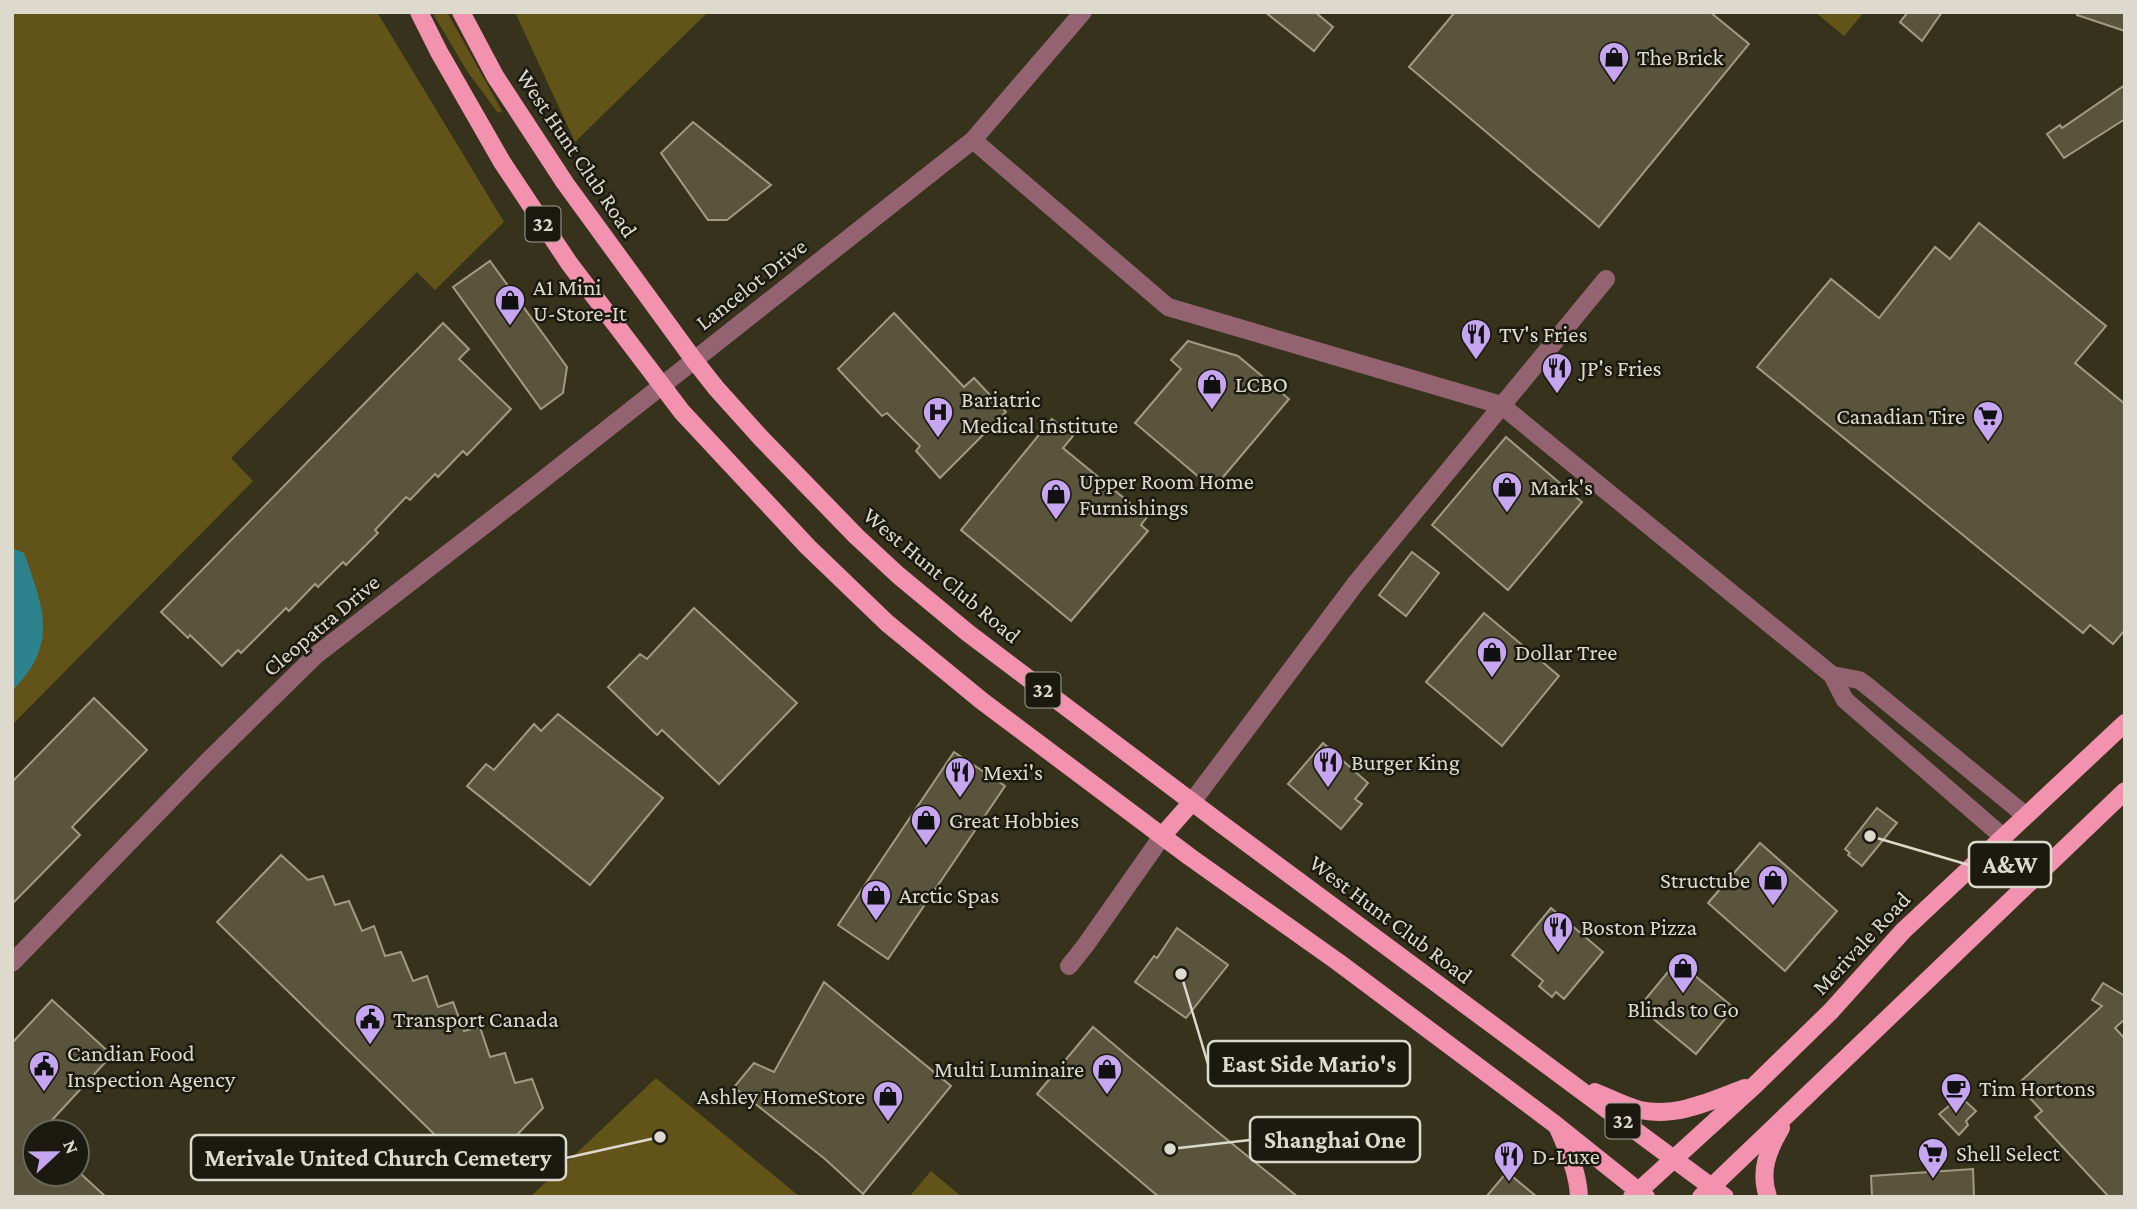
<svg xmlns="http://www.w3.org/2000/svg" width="2137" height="1209" viewBox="0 0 2137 1209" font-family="'Crimson Pro',serif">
  <rect width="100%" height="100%" fill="#37321c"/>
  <!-- green -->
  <g fill="#625419">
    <path d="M12,12H377L504,222L435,290L417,272L231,458L253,481L12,725Z"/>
    <path d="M432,12H447L502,111L498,113L467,71Z"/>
    <path d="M515,12H708L575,142Z"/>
    <path d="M1815,12H1864L1844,36Z"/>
    <path d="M656,1078L800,1197H530Z"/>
    <path d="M931,1171L962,1197H909Z"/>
  </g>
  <!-- water -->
  <path fill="#2c828d" d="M12,548L24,553C43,608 60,643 12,691Z"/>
  <!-- building -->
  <g fill="#5a543d" stroke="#a29b83" stroke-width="2">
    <path d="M1265,12H1315L1333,27L1314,51Z"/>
    <path d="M1455,12H1710L1749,44L1599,227L1409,67Z"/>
    <path d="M1908,12H1942L1922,41L1900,22Z"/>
    <path d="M2077,12H2125V31L2077,15Z"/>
    <path d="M2125,85V119L2064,158L2047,134L2060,125L2062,128Z"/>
    <path d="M693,122L771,185L727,220H708L661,153Z"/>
    <path d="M1979,223L2106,326L2075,363L2125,404V630L2113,644L2090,625L2083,633L1757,367L1831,279L1879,318L1935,247L1950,259Z"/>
    <path d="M490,261L567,367L563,393L541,409L453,287Z"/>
    <path d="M894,313L964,387L974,378L1006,412L940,478L916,451L920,446L887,413L882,416L838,369Z"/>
    <path d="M443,323L469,349L459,359L511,409L467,455L463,451L438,477L435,474L410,500L406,497L375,530L378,533L346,565L343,562L318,587L315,584L289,611L286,608L241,653L238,650L222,666L190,635L188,638L161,612Z"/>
    <path d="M1188,341L1238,356L1289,399L1213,489L1135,423L1181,369L1171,360Z"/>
    <path d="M1052,419L1073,436L1063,448L1147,517L1141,525L1148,531L1071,621L961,530Z"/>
    <path d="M1506,437L1582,502L1508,590L1432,525Z"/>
    <path d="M1412,552L1439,573L1406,616L1379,595Z"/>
    <path d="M694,608L797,703L719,784L662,730L657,735L608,687L640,654L647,659Z"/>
    <path d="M1484,613L1559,676L1502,746L1426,682Z"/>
    <path d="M94,698L147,750L72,827L80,835L12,904V782Z"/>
    <path d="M558,714L663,798L590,885L467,786L486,764L494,770L534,724L541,731Z"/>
    <path d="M1323,743L1368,783L1355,799L1362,804L1341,829L1288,784Z"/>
    <path d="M954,752L1005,786L888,959L838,925Z"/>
    <path d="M1877,808L1897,823L1862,866L1848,855L1850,853L1845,849Z"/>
    <path d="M1760,843L1837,911L1785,971L1708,903Z"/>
    <path d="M281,855L308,880L323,876L335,905L349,901L362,931L374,926L385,956L401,952L413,981L427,976L438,1007L453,1002L464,1031L480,1027L490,1057L505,1053L515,1083L532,1079L543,1108L477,1176L217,922Z"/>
    <path d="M1551,908L1603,952L1564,999L1556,992L1552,997L1539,986L1543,981L1512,955Z"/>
    <path d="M1177,928L1228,965L1186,1018L1135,982L1154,956L1157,958Z"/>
    <path d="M1677,961L1734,1008L1696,1054L1639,1007Z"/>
    <path d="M824,982L951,1086L863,1194L825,1159L734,1087L754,1063L774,1072Z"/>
    <path d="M2103,983L2125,996V1019L2115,1028L2125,1039V1197H2109L2035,1117L2042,1111L2028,1096L2031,1093L2020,1082L2102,1006L2092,1000Z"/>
    <path d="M52,1000L112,1055L41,1132H35V1174H81L106,1197H12V1043Z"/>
    <path d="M1093,1027L1219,1133L1298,1197H1159L1037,1094Z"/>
    <path d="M1963,1099L1976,1111L1966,1121L1968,1125L1959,1135L1939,1114L1949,1106H1957Z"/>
    <path d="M1973,1169L1974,1197H1872L1871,1176Z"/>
    <path d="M1507,1172L1537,1197H1486Z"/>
  </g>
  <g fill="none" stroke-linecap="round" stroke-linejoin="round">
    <!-- minor -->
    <g stroke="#936371" stroke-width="18">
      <path d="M973,140L1168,307L1501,405L1832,675L1845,700L2002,836"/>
      <path d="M1832,675L1859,680L1866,685L2025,815"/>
      <path d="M1192,802L1356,583L1606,279"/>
      <path d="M12,963L207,762L315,656L526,493L973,140L1083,12"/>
      <path d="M1069,966L1085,946L1163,835"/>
    </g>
    <!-- major -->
    <g stroke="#f292af" stroke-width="18">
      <path d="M419,12L439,52L502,162L569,263L682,412L808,547L887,623L982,701L1190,857L1338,962L1556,1125L1646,1197"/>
      <path d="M461,12L495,76L565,183L694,360L716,388L761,438L856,536L898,575L968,633L1220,823L1725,1197"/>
      <path d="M1163,835L1192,802"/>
      <path d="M1595,1092C1610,1098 1625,1106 1640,1110C1676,1118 1713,1100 1745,1088"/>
      <path d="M1558,1128C1568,1151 1578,1172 1579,1197"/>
      <path d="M1632,1197L1755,1085L1831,1011L1903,931L2125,723"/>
      <path d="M1701,1197L2125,791"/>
      <path d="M1768,1197C1759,1171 1768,1150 1781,1128"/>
    </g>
  </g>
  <!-- icons -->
  <defs>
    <g id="shop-pin" transform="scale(1.575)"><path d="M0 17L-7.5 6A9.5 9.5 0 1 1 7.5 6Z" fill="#c6a6f0" stroke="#1c1a10"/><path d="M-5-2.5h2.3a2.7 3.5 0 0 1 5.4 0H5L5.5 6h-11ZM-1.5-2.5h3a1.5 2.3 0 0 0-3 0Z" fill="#111"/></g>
    <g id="restaurant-pin" transform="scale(1.575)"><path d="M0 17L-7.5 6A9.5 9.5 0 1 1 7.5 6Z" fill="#c6a6f0" stroke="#1c1a10"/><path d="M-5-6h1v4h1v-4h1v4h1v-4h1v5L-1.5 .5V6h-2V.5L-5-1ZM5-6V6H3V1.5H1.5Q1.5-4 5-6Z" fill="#111"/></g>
    <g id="hospital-pin" transform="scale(1.575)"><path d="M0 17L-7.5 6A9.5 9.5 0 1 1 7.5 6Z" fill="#c6a6f0" stroke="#1c1a10"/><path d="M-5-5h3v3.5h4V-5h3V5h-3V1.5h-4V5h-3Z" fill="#111"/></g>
    <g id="supermarket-pin" transform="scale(1.575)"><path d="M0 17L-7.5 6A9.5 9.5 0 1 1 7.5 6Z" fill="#c6a6f0" stroke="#1c1a10"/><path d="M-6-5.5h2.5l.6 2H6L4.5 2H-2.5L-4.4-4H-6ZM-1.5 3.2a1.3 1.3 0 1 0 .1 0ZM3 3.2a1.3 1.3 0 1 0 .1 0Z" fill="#111"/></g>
    <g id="civic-pin" transform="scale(1.575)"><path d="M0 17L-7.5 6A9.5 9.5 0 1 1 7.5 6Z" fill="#c6a6f0" stroke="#1c1a10"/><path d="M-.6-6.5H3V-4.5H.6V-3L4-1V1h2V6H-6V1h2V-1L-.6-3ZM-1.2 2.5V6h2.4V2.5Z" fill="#111"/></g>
    <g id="cafe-pin" transform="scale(1.575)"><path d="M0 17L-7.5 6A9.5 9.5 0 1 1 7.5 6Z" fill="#c6a6f0" stroke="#1c1a10"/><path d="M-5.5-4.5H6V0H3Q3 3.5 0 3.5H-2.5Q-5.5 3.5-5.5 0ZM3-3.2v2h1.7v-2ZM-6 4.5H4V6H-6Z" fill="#111"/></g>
  </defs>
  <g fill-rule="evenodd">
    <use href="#shop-pin" x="1614" y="57"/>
    <use href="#shop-pin" x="510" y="300"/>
    <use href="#restaurant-pin" x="1476" y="334"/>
    <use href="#restaurant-pin" x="1557" y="368"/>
    <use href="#shop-pin" x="1212" y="384"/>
    <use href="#hospital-pin" x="938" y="412"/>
    <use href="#supermarket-pin" x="1988" y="416"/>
    <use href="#shop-pin" x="1507" y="487"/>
    <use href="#shop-pin" x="1056" y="494"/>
    <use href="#shop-pin" x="1492" y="652"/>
    <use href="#restaurant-pin" x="1328" y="762"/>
    <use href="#restaurant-pin" x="960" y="772"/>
    <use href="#shop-pin" x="926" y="820"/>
    <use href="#shop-pin" x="1773" y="880"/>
    <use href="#shop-pin" x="876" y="895"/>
    <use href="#restaurant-pin" x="1558" y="927"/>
    <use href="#shop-pin" x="1683" y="968"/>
    <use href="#civic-pin" x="370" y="1019"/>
    <use href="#civic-pin" x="44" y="1066"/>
    <use href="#shop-pin" x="1107" y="1069"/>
    <use href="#cafe-pin" x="1956" y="1088"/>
    <use href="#shop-pin" x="888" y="1096"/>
    <use href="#supermarket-pin" x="1933" y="1153"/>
    <use href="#restaurant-pin" x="1509" y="1156"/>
  </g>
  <g text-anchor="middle" stroke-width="5" stroke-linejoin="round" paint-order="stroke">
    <!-- shield labels -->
    <g fill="#1c1a10" stroke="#a3a094" stroke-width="2">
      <rect x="525.5" y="206.5" width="35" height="35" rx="5"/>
      <rect x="1025.5" y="672.5" width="35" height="35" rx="5"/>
      <rect x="1605.5" y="1103.5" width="35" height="35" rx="5"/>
    </g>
    <g font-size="21" font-weight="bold" fill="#dddacd">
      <text x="543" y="231">32</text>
      <text x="1043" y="697">32</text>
      <text x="1623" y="1128">32</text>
    </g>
    <!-- poi labels -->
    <g font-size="23" fill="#dddacd" stroke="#1c1a10" text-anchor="start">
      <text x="1637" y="65">The Brick</text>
      <text x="533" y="295">A1 Mini<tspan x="533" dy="26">U-Store-It</tspan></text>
      <text x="1499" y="342">TV's Fries</text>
      <text x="1580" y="376">JP's Fries</text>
      <text x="1235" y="392">LCBO</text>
      <text x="961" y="407">Bariatric<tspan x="961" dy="26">Medical Institute</tspan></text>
      <text x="1965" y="424" text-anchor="end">Canadian Tire</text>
      <text x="1079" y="489">Upper Room Home<tspan x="1079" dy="26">Furnishings</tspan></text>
      <text x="1530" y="495">Mark's</text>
      <text x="1515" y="660">Dollar Tree</text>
      <text x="1351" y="770">Burger King</text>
      <text x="983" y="780">Mexi's</text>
      <text x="949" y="828">Great Hobbies</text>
      <text x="1750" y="888" text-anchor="end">Structube</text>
      <text x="899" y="903">Arctic Spas</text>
      <text x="1581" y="935">Boston Pizza</text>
      <text x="1683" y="1017" text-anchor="middle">Blinds to Go</text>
      <text x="393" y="1027">Transport Canada</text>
      <text x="67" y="1061">Candian Food<tspan x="67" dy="26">Inspection Agency</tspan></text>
      <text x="1084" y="1077" text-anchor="end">Multi Luminaire</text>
      <text x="1979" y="1096">Tim Hortons</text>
      <text x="865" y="1104" text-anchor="end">Ashley HomeStore</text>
      <text x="1956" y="1161">Shell Select</text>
      <text x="1532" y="1164">D-Luxe</text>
    </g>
    <!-- street labels -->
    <g font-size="23" fill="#dddacd" stroke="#1c1a10">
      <text transform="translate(577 153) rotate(56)" y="8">West Hunt Club Road</text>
      <text transform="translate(751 284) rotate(-38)" y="8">Lancelot Drive</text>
      <text transform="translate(942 575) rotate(40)" y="8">West Hunt Club Road</text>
      <text transform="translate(321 625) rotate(-40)" y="8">Cleopatra Drive</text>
      <text transform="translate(1391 919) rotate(37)" y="8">West Hunt Club Road</text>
      <text transform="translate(1861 943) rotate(-47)" y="8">Merivale Road</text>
    </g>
  </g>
  <!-- callouts -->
  <path fill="none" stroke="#dddacd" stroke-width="2.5" d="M1870 836L1969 865M1181 974L1208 1064M1170 1149L1250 1140M660 1137L566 1158"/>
  <g fill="#dddacd" stroke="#1c1a10" stroke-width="2.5">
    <circle cx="1870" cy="836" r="7"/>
    <circle cx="1181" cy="974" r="7"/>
    <circle cx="1170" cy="1149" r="7"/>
    <circle cx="660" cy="1137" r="7"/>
  </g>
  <g fill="#1c1a10" stroke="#dddacd" stroke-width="2.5">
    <rect x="1969" y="842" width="82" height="45" rx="7"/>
    <rect x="1208" y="1041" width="202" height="45" rx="7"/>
    <rect x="1250" y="1117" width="170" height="45" rx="7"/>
    <rect x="191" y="1135" width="375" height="45" rx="7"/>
  </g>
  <g font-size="24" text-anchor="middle" font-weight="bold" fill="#dddacd">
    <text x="2010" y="873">A&amp;W</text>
    <text x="1309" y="1072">East Side Mario's</text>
    <text x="1335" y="1148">Shanghai One</text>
    <text x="378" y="1166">Merivale United Church Cemetery</text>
  </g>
  <!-- border -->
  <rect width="2137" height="1209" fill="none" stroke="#dddacd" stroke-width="28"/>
  <!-- north arrow -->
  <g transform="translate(56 1153) rotate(68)"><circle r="33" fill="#1c1a10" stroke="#69675c" stroke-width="2"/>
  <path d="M0-5L12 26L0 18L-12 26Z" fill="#c6a6f0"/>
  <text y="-10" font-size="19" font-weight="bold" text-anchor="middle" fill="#dddacd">N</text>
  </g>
</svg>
